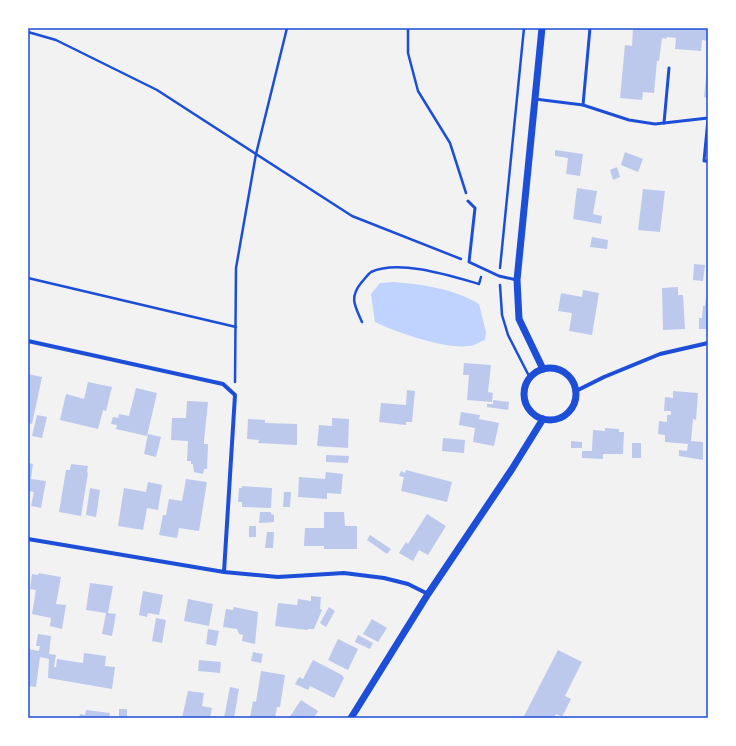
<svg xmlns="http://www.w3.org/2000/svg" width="736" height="746" viewBox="0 0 736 746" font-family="'Archivo Narrow',sans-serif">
  <rect width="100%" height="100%" fill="#f2f2f2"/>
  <!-- water -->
  <path fill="#bfd3fe" d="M393,282C423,284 454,289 479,304L486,332L485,340C481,341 477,344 474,345C451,352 396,332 375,322L371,294L380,283Z"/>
  <!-- building -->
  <g fill="#bdc9ec">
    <path d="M633,28H708V41L702,40L701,51L675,49L676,38L667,37L666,39L662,38L659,61H657L654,93L643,92L642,100L620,98L625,45L632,46Z"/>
    <path d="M707,67H708V98L704,97Z"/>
    <path d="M555,150L583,154L580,176L566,174L568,158L555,156Z"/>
    <path d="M625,152L643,159L638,172L621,165Z"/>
    <path d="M617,167L620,177L613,180L610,170Z"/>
    <path d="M577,188L597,191L593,214L602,216L601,224L573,219Z"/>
    <path d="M643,189L665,191L660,232L638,230Z"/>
    <path d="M592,237L608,240L607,249L590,247Z"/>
    <path d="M694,264L705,265L703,281L693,280Z"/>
    <path d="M678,287V295H683L685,329L663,330L662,288Z"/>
    <path d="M583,290L599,293L592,335L569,331L572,313L558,311L561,293L582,297Z"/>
    <path d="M706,297H708V329H699V318H702L703,306H705Z"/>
    <path d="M464,363L491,365L488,392L493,393L492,402L467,400L469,375H463Z"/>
    <path d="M28,374L42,377L32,424L28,423Z"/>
    <path d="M88,382L112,387L106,411L103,410L98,429L60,420L66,394L84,399Z"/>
    <path d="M136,388L157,393L147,436L116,429L117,425L111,424L113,417L118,418L119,414L129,416Z"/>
    <path d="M407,390L415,391L412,422H406V425L379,422L381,403L406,405Z"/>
    <path d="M673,391L698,393L696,420L693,419L691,441L703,442V460L679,456V450L687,451L688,444L665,442V435L658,434L659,421L667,422V415H671V411H664L665,397L673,398Z"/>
    <path d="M493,400L509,402L508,410L487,407V404H493Z"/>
    <path d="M187,401L208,402L204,441V444H208L207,469H204L203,474L194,472L193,464H191V461H187L188,441L171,440L172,418H186Z"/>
    <path d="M461,412L480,415L479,419L499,423L494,446L473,442L475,428L459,425Z"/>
    <path d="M37,415L47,417L42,438L32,436Z"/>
    <path d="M332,418L349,419L348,448L317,446L319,425L332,426Z"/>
    <path d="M248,419L265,420V423L297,424V445L258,443L259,440L247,439Z"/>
    <path d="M605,428L619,429V432H624L623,454H603V459L582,458V451H592L593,430L605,431Z"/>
    <path d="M148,434L161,437L156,457L144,454Z"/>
    <path d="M443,438L465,440L464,453L442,451Z"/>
    <path d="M571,441L582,442V448H571Z"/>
    <rect x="632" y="443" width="9" height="15"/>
    <path d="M326,455L349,456L348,463L326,462Z"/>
    <path d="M28,463L33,464L31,479L46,481L41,508L31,506L34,492L28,491Z"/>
    <path d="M71,464L88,466L87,472L88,473L81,516L59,512L66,470H70Z"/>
    <path d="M406,470L452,482L447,502L401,491L404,477L399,476L401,471L405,473Z"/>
    <path d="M326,472L343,474L341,494L327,493V499L298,497L299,477L325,479Z"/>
    <path d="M186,479L207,482L199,531L179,528L177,538L159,535L163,515H166L169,499L182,501Z"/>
    <path d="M148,482L162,485L158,510L147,508L143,530L118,526L124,488L146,492Z"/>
    <path d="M242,486L272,488L271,508L242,507V502H238L239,488H242Z"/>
    <path d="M90,488L100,490L96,517L86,515Z"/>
    <path d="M284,492H291L290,507H283Z"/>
    <path d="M260,512H271V514L274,515V522L259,523Z"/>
    <path d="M324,512H344L345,526H357V549H324V546H304L305,528H324Z"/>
    <path d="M427,514L446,526L428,555L419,550L413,561L399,553L406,542L408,544Z"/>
    <rect x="249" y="526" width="7" height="11"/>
    <path d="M267,532H274L273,548H265Z"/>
    <path d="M370,535L391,549L387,554L367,540Z"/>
    <path d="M39,573L61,577L56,604L66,605L62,629L50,626L51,618L32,614L36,590L30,589L32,574L38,575Z"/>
    <path d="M90,583L113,586L108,613L116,614L112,636L102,634L106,613L86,610Z"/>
    <path d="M143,591L163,595L159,615L148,613L147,617L139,615Z"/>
    <path d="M311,596L321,597L320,609L322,610L314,629H308L307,630L275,626L278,603L297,605L298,599L311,601Z"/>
    <path d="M188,599L213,604L209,626L184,621Z"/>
    <path d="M234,607L258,612L255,644L242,641L243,635L239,634L237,629L223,627L226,609L233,610Z"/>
    <path d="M329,607L335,611L326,627L320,623Z"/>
    <path d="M156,618L166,620L162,643L152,641Z"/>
    <path d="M372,619L387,628L378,642L363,634Z"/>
    <path d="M208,629L219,631L216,646L206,644Z"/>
    <path d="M38,634L51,636L49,654L56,655L54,667H56L57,659L83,663L84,653L106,656L105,666L115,667L112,689L48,678L49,659L40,657L36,687L28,686V649L39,651L40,646H36Z"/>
    <path d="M358,635L373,643L370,649L355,642Z"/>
    <path d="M338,639L358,649L348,670L328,660Z"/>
    <path d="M558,650L582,662L565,696L571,699L562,717L556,714L554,718H523Z"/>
    <path d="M253,652L263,654L261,663L251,661Z"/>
    <path d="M199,660L221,662L220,673L198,671Z"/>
    <path d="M313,660L342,675L344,678L334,698L310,686L308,690L295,684L299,677L303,679Z"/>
    <path d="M261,671L285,675L280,707H277L275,718H250L253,701L256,702Z"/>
    <path d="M230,687L239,689L234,718H224Z"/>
    <path d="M188,691L204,693L202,706L212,708L210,718H182Z"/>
    <path d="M301,700L318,711L315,716L318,718H289Z"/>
    <rect x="119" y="709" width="8" height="9"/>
    <path d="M86,710L110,713L109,718H79L80,714L85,715Z"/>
  </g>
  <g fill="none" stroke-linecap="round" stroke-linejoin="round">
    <!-- path -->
    <g stroke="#1d4ed8" stroke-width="2.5">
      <path d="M408,28V53L418,91L450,143L466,193"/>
      <path d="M28,32L56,40L157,90L352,216L461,259"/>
      <path d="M500,268L524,28"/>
      <path d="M28,278L236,327"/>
      <path d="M500,285L502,315L508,335L530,378"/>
      <path d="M362,322C355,306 349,298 361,283C364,280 368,274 371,272C399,259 451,276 479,284L481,277"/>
      <path d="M235,382L236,268L256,154L287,28"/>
    </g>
    <!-- service -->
    <g stroke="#1d4ed8" stroke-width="3">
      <path d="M535,99L583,105L629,120L655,124L708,118"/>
      <path d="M583,105L590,28"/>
      <path d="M708,119L704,161H708"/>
      <path d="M664,123L669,68"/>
      <path d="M468,201L475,208L469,262L499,276L517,280"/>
    </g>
    <!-- minor -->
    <g stroke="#1d4ed8" stroke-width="4">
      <path d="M28,341L223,384L235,395L224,572"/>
      <path d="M576,391L604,377L660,354L708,343"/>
      <path d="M28,539L224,572L278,577L344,573L384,578L408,584L428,594"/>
    </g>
    <!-- tertiary -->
    <g stroke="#1d4ed8" stroke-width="7">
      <path d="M542,28L517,280L519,319L543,369"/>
      <circle cx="550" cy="394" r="26"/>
      <path d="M351,718L428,594L512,469L543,419"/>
    </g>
  </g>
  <!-- border -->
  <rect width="736" height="746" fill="none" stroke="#ffffff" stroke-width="58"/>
  <rect x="29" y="29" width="678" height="688" fill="none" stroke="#1d4ed8" stroke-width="1.5"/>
</svg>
